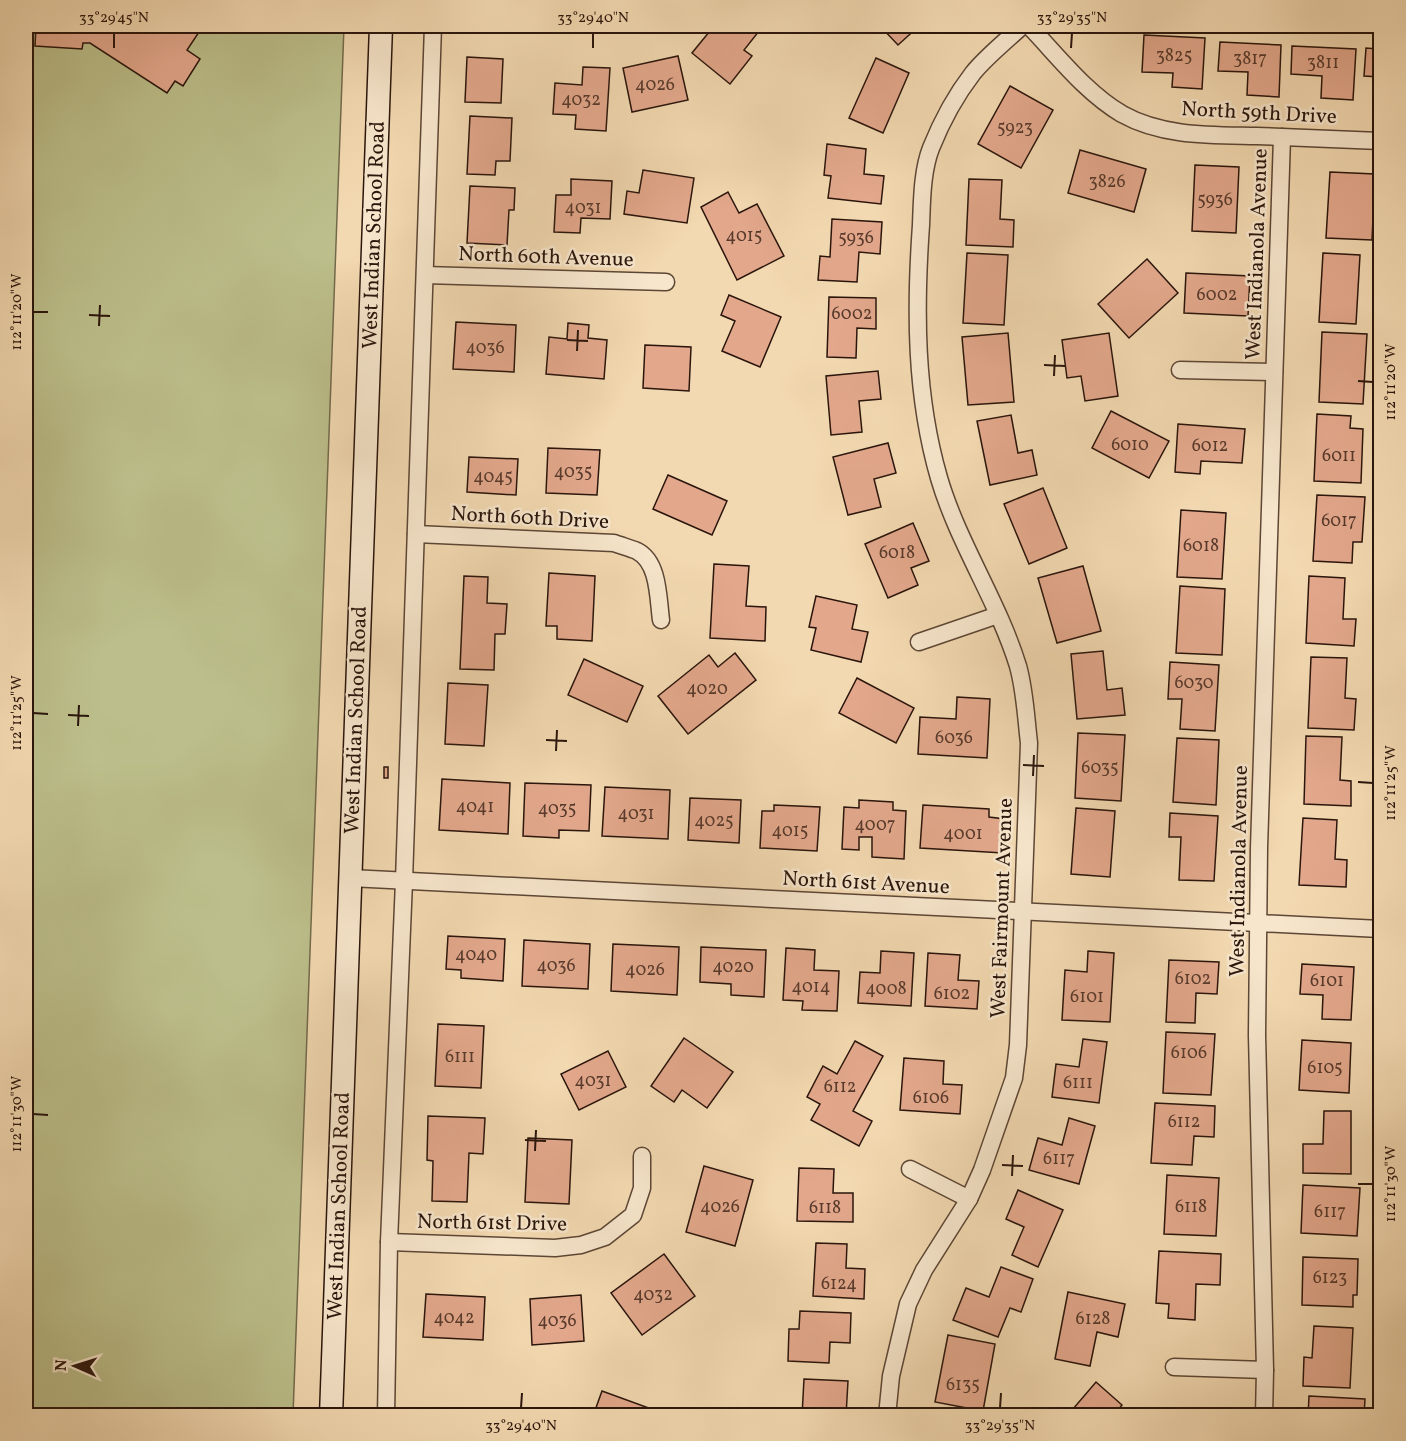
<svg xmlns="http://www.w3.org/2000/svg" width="1406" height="1441" viewBox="0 0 1406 1441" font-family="Vollkorn,serif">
  <rect width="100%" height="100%" fill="#f3d9b1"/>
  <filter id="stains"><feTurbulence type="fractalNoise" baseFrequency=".00333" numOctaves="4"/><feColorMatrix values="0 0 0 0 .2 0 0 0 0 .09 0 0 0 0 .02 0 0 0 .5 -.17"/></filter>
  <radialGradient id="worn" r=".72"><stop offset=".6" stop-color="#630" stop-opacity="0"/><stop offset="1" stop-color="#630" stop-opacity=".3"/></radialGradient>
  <!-- green -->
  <path fill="#bcbf8b" stroke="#736a4c" stroke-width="1.5" d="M26,26H344L293,1415H26Z"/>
  <!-- building -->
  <g fill="#e3a88c" stroke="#2a150c" stroke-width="1.5">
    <path d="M36,26H203L187,50L200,59L183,86L175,81L167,93L90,43H83L82,49L35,46Z"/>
    <path d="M714,26H763L744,50L752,56L730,84L692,53Z"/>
    <path d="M880,26H919L898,45Z"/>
    <path d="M1144,35L1205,38L1202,89L1172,87L1173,73L1142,72Z"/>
    <path d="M1379,39H1380V77L1364,76L1366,48L1378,49Z"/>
    <path d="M1220,42L1281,45L1279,97L1247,95L1248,72L1218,71Z"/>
    <path d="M1292,46L1356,49L1353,100L1321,98L1322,76L1291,74Z"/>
    <path d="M678,56L688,100L632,112L623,68Z"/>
    <path d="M467,57L503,59L501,103L465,102Z"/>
    <path d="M876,58L909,73L883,133L849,118Z"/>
    <path d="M583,67L610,68L606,131L575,129L576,115L553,114L555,83L582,85Z"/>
    <path d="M1010,86L1053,110L1021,168L978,144Z"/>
    <path d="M470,116L512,118L510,161H496L495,175L467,174Z"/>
    <path d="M827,144L866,149L864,174L884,176L881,204L828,198L831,176L824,175Z"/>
    <path d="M1080,150L1146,169L1134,212L1068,193Z"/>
    <path d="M1195,165L1239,167L1236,233L1192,231Z"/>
    <path d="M643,170L694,178L687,223L624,214L627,191L639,193Z"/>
    <path d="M1330,172L1375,174L1372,240L1326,238Z"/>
    <path d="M571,179L612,181L610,219L581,218L580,233L554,232L556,195H571Z"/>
    <path d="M969,179L1002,180L1000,219L1014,220L1013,247L966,245Z"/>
    <path d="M470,186L515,188L514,210H509L507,245L467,243Z"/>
    <path d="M728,192L739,213L757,204L784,256L737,280L701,207Z"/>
    <path d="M832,219L882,222L880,254L859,252L857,282L818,280L820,256L830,257Z"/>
    <path d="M967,253L1008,255L1004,325L963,323Z"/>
    <path d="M1323,253L1360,255L1356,324L1319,322Z"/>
    <path d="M1147,259L1178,293L1129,338L1098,304Z"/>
    <path d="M1186,273L1250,276L1248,316L1184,313Z"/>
    <path d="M729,295L781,317L760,367L722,351L735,321L721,315Z"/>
    <path d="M829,297L876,298V329L857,328L856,358L827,357Z"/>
    <path d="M456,322L516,325L514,372L453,369Z"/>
    <path d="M568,323L589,325L588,338L607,340L604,379L546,374L549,337L567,339Z"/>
    <path d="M1322,332L1367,334L1363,404L1319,402Z"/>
    <path d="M1008,333L1014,402L968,405L962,337Z"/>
    <path d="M1109,333L1118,396L1085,401L1081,376L1067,378L1062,340Z"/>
    <path d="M645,345L691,347L689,391L643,388Z"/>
    <path d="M878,371L881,399L859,401L862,432L831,435L826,376Z"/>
    <path d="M1111,411L1169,441L1149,478L1092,448Z"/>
    <path d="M1317,414L1351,416L1350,428L1363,429L1361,483L1314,481Z"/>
    <path d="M1011,415L1018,453L1032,450L1037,475L990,485L977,421Z"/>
    <path d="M1178,424L1245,429L1242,463L1201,461L1200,474L1175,472Z"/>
    <path d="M888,443L896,473L874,479L881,507L848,515L833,457Z"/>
    <path d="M548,448L600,450L597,495L546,493Z"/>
    <path d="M469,457L518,459L516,495L467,492Z"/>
    <path d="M668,475L727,501L712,535L653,509Z"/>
    <path d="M1043,488L1067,548L1029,564L1004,504Z"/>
    <path d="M1317,495L1365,497L1362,542H1353L1352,563L1313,561Z"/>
    <path d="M1181,510L1226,513L1222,579L1177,577Z"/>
    <path d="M913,523L929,561L911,568L918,585L888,598L865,544Z"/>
    <path d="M714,564L749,566L746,606L766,607L765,641L710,638Z"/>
    <path d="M1083,566L1101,631L1057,643L1038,578Z"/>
    <path d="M549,573L595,576L592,641L557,639V626H546Z"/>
    <path d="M464,576L488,577L487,603L507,604L505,634H495L494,670L460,669Z"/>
    <path d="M1309,576L1345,578L1343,619H1356L1354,646L1306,643Z"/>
    <path d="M1180,586L1225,589L1222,655L1176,653Z"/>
    <path d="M816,596L857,605L852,629L868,632L861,662L811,650L816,628L809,627Z"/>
    <path d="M1103,651L1107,690L1122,688L1125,715L1077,719L1071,654Z"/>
    <path d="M735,653L756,680L688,734L658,696L709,655L718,667Z"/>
    <path d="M1311,657L1347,658L1345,698L1356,699L1354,730L1308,728Z"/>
    <path d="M584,659L643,686L627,722L568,695Z"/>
    <path d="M1170,662L1219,665L1215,731L1180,729L1182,699H1168Z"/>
    <path d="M857,678L914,708L896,743L839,713Z"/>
    <path d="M448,683L488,685L484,746L445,744Z"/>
    <path d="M957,697L990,699L987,758L918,754L920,717L956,719Z"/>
    <path d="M1078,733L1125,735L1121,801L1075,798Z"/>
    <path d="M1306,736L1342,737L1340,780L1351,781V806L1304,804Z"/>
    <path d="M1177,738L1219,740L1216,805L1173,802Z"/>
    <rect x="384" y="767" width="4" height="11"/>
    <path d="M442,779L510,783L508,834L439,830Z"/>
    <path d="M525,783L591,785L589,831L559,830V838L523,836Z"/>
    <path d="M605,787L670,790L668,839L602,836Z"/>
    <path d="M690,798L741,800L739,843L688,840Z"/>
    <path d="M859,800L893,802V810L906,811L904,859L872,857V837H859V850L842,849L844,807L859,808Z"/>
    <path d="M774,805L820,807L817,851L760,848L762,811H774Z"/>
    <path d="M923,805L989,809V817L1005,819L1003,853L920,848Z"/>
    <path d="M1076,808L1115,811L1110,877L1071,874Z"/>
    <path d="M1170,813L1218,816L1214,881L1179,880L1181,837H1169Z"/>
    <path d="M1303,818L1337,820L1335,859L1347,860L1346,887L1299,885Z"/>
    <path d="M448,936L505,939L503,981L461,978V970L446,969Z"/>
    <path d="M524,940L590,944L588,989L522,986Z"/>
    <path d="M613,944L679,947L677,995L611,991Z"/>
    <path d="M701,947L766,950L764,997L731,995V984L700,982Z"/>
    <path d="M786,948L815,950L814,970L839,971L837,1011L802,1010L803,1001L783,1000Z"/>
    <path d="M881,951L914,953L911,1006L858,1003L860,972L880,973Z"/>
    <path d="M1088,951L1114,953L1110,1022L1062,1020L1065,970L1087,972Z"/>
    <path d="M928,953L960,955L958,980L979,981L977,1009L925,1006Z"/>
    <path d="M1169,960L1219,962L1217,994L1196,993L1195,1023L1166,1022Z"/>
    <path d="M1302,964L1354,967L1351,1020L1322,1019L1323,995L1300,994Z"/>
    <path d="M438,1024L484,1026L481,1088L435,1086Z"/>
    <path d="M1166,1032L1215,1034L1211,1095L1163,1093Z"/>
    <path d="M684,1038L733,1072L707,1108L682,1090L674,1102L651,1086Z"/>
    <path d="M1083,1039L1107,1042L1099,1103L1052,1097L1056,1064L1079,1067Z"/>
    <path d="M1302,1040L1351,1043L1349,1093L1299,1090Z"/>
    <path d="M855,1041L883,1056L853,1111L872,1121L859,1146L811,1120L820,1104L807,1097L823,1066L837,1074Z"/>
    <path d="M608,1051L626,1087L579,1110L561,1074Z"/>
    <path d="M904,1058L944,1061L943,1084L962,1085L960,1114L900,1110Z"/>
    <path d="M1155,1103L1215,1106L1214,1137L1194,1136L1192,1165L1151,1163Z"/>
    <path d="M1324,1111H1351V1174L1303,1173V1144H1323Z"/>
    <path d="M428,1116L485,1118L483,1154L469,1153L467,1202L432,1201L433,1161L427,1160Z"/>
    <path d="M1069,1118L1095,1126L1079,1184L1029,1170L1038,1138L1062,1145Z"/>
    <path d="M528,1138L572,1140L569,1204L525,1202Z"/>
    <path d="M704,1166L753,1180L735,1246L686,1232Z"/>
    <path d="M799,1168L834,1169L833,1193H853V1222L797,1221Z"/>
    <path d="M1167,1175L1219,1178L1216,1236L1164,1234Z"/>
    <path d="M1303,1185L1360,1188L1357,1236L1301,1233Z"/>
    <path d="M1018,1190L1063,1210L1038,1267L1012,1255L1024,1227L1006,1219Z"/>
    <path d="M816,1243L847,1244L846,1268L865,1269L864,1299L813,1296Z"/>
    <path d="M1159,1251L1221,1254L1220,1285L1196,1284L1195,1320L1168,1318L1169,1304L1156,1303Z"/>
    <path d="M664,1254L695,1296L642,1335L611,1293Z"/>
    <path d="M1303,1257L1358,1259L1357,1295H1353V1307L1302,1305Z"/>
    <path d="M1001,1267L1033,1279L1021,1312L1010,1308L998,1337L953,1320L966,1288L989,1297Z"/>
    <path d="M1068,1292L1125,1304L1118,1337L1097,1332L1090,1366L1055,1359Z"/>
    <path d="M426,1294L485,1297L483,1340L423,1337Z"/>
    <path d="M581,1295L584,1341L532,1345L530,1299Z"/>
    <path d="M800,1311L851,1313L850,1343L830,1342L829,1363L788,1361L789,1329H799Z"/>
    <path d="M1314,1326L1353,1328L1350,1388L1303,1386L1304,1357L1312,1358Z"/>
    <path d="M948,1335L995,1344L983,1411L935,1402Z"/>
    <path d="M804,1379L848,1381L846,1416H802Z"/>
    <path d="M1096,1382L1122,1405L1113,1416H1067Z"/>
    <path d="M602,1391L668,1415V1416H593Z"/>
    <path d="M1309,1396L1365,1399L1364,1416H1308Z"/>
    <path d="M417,1409L484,1412V1416H417Z"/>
  </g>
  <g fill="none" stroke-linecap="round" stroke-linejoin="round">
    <!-- street casing -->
    <g stroke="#5c4635" stroke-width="19">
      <g id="street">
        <path d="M1029,26C1058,56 1085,92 1122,114C1163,137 1212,135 1257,136C1298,138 1339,139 1380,141"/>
        <path d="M425,275L666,282"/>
        <path d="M1180,370L1274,372"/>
        <path d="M416,534L614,543C622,546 630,548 637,551C659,562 658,598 661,620"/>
        <path d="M919,642L998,615"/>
        <path d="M350,878L1380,929"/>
        <path d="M910,1169L969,1199"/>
        <path d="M389,1242L555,1248L581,1245L605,1237L633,1215L642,1188V1156"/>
        <path d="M1174,1367L1265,1370"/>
        <path d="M386,1416L389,1242L404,881L433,26"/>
        <path d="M887,1416L891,1376L908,1304L924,1270L969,1199L982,1170L1014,1078L1018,1045L1029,743C1026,718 1025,691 1018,666C998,601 958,543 939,478C915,395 915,310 921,225C922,201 922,171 931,148C941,123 956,95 973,73C987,56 1006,41 1022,26"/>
        <path d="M1264,1416L1265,1370L1257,1035L1259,848L1282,137"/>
      </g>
    </g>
    <!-- secondary casing -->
    <g stroke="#2a150c" stroke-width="25">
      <path id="secondary" d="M331,1416L381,26"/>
    </g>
    <!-- street -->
    <use href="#street" stroke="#f7e6cc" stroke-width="16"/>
    <!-- secondary -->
    <use href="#secondary" stroke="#f7e6cc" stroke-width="22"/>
  </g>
  <!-- ticks -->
  <path fill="none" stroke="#2a150c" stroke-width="2" d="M114,48V33M593,48V33M1071,48L1072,33M33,312H48M89,315L110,316M99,326L100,305M567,340L588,341M577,351L578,330M1044,365L1065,366M1054,376L1055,355M1358,381L1373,382M33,713L48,714M68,715L89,716M78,726L79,705M546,740L567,741M556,751L557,730M1023,765L1044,766M1033,776L1034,755M1358,782L1373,783M33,1114L48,1115M525,1140L546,1141M535,1151L536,1130M1002,1165L1023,1166M1012,1176L1013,1155M1358,1184H1373M521,1408L522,1393M1000,1408L1001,1393"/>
  <g text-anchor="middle" stroke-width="5" stroke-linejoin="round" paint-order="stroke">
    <!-- number labels -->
    <g font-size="18" fill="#583a2c">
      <text x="1174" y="61">3825</text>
      <text x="1250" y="64">3817</text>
      <text x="1323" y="68">3811</text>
      <text x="655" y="90">4026</text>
      <text x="581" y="105">4032</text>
      <text x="1015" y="133">5923</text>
      <text x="1107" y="187">3826</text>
      <text x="1215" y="205">5936</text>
      <text x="583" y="213">4031</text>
      <text x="744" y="241">4015</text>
      <text x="856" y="243">5936</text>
      <text x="1217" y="300">6002</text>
      <text x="852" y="319">6002</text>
      <text x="485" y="353">4036</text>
      <text x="1130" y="450">6010</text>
      <text x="1210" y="451">6012</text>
      <text x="1339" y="461">6011</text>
      <text x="573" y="477">4035</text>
      <text x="493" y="482">4045</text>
      <text x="1339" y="526">6017</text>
      <text x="1201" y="551">6018</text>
      <text x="897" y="558">6018</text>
      <text x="1194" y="688">6030</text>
      <text x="707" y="694">4020</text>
      <text x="954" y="743">6036</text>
      <text x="1100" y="773">6035</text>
      <text x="475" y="812">4041</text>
      <text x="557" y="814">4035</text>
      <text x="636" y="819">4031</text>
      <text x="714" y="826">4025</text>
      <text x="875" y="830">4007</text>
      <text x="790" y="836">4015</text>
      <text x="963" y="839">4001</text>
      <text x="476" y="960">4040</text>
      <text x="556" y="971">4036</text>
      <text x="733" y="972">4020</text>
      <text x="645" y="975">4026</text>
      <text x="1193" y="984">6102</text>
      <text x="1327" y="986">6101</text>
      <text x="811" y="992">4014</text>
      <text x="886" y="994">4008</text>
      <text x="952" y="999">6102</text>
      <text x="1087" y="1002">6101</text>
      <text x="1189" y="1058">6106</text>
      <text x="460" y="1062">6111</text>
      <text x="1325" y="1073">6105</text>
      <text x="593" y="1086">4031</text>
      <text x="1078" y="1088">6111</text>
      <text x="840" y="1092">6112</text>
      <text x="931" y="1103">6106</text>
      <text x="1184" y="1127">6112</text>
      <text x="1059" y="1164">6117</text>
      <text x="720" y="1212">4026</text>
      <text x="1191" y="1212">6118</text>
      <text x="825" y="1213">6118</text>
      <text x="1330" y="1217">6117</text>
      <text x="1330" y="1283">6123</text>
      <text x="839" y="1289">6124</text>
      <text x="653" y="1300">4032</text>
      <text x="454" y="1323">4042</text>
      <text x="1093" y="1324">6128</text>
      <text x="557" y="1326">4036</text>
      <text x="963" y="1390">6135</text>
    </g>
    <!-- street labels -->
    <g font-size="21" fill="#2a150c" stroke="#f7e6cc">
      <text transform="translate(1259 112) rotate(3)" y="7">North 59th Drive</text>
      <text transform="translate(373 235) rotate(-88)" y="7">West Indian School Road</text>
      <text transform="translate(1256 254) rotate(-88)" y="7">West Indianola Avenue</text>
      <text transform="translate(546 256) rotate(2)" y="7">North 60th Avenue</text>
      <text transform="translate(530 517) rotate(3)" y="7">North 60th Drive</text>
      <text transform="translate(355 720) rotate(-88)" y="7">West Indian School Road</text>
      <text transform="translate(1238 871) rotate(-89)" y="7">West Indianola Avenue</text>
      <text transform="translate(866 882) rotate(3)" y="7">North 61st Avenue</text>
      <text transform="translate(1001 908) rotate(-88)" y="7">West Fairmount Avenue</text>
      <text transform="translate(338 1206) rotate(-88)" y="7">West Indian School Road</text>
      <text transform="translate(492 1222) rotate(1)" y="7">North 61st Drive</text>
    </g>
  </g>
  <!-- margin -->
  <rect width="1406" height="1441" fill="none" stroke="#f3d9b1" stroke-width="66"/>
  <!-- north arrow -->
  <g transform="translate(75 1366) rotate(273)" stroke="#f7e6cc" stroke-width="4.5" paint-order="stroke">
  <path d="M0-4.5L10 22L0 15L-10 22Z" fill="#2a150c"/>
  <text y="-9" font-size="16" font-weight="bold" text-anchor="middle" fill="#2a150c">N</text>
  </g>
  <rect x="33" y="33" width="1340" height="1375" fill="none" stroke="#2a150c" stroke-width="2"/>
  <g font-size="15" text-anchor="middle" fill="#2a150c">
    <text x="114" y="22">33°29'45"N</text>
    <text x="593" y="22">33°29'40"N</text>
    <text x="1072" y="22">33°29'35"N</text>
    <text transform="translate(16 312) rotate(-90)" y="5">112°11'20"W</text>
    <text transform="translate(1390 382) rotate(-90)" y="5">112°11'20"W</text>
    <text transform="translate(16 713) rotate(-90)" y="5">112°11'25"W</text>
    <text transform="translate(1390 783) rotate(-90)" y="5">112°11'25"W</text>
    <text transform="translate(16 1114) rotate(-90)" y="5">112°11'30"W</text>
    <text transform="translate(1390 1184) rotate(-90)" y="5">112°11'30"W</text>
    <text x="521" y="1430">33°29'40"N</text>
    <text x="1000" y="1430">33°29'35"N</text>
  </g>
  <rect width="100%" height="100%" filter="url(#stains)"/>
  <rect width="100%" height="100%" fill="url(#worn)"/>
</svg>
